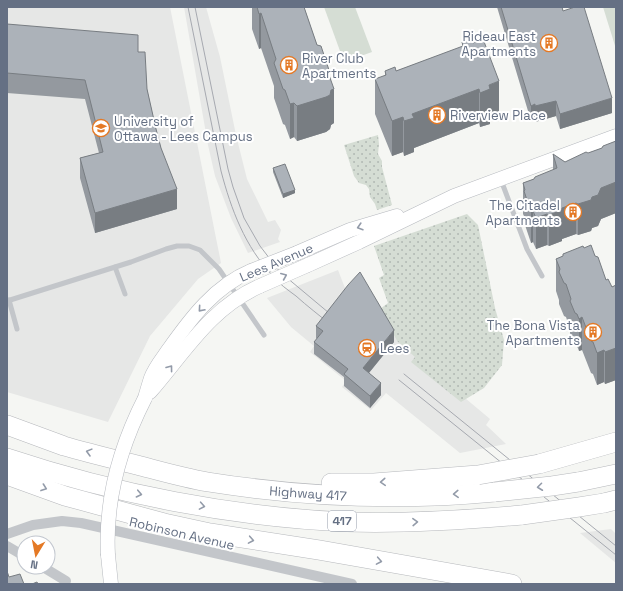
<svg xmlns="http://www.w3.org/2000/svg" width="623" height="591" viewBox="0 0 623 591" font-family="'Space Grotesk',sans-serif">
  <defs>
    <pattern id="grass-dots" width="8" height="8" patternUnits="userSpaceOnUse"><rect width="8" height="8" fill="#d5ddd4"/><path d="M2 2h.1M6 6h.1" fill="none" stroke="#b0b8b2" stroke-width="1.8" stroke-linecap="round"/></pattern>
  </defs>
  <rect width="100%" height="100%" fill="#f5f6f3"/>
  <!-- built -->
  <g fill="#e6e7e6">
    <path d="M7,7H170L221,263L198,279L150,336L108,422L7,392Z"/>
    <path d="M184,7H206L220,57L236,135L247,179L268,222L275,220L281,230L278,239L280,242L248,253L231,218L215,176L208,145Z"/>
    <path d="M338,270L348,296L380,309L397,341L490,419L486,425L506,444L460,453L386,393L371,410L342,387L346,381L310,352L314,346L291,327L267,298Z"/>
    <path d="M611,529L616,534V563L580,533Z"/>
  </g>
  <!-- grass -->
  <g fill="url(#grass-dots)">
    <path d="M378,135L379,144L378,154L382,161V167L392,205L377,210L375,204L370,197L369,189L366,185L359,183L354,176L344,145Z"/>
    <path d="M467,214L478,225L495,308L504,340L502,365L484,388L461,402L411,362L415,357L397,341L380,309L388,303L379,278L384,275L374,246Z"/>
  </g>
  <!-- park -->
  <g fill="#d5ddd4">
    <path d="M324,7H355L372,52L344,62Z"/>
    <path d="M603,7H616V49Z"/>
  </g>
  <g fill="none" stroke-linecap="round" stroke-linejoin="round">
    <!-- secondary casing -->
    <g stroke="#b6b9bf" stroke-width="15">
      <g id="secondary">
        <path d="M297,253L350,230L397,216"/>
        <path d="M308,265L359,242L454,196L616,136"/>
        <path d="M150,392C185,352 210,308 260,286"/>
        <path d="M145,398C147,391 149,384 151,378C155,367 163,358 169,349C191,318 215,286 251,271"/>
        <path d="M108,555L111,584"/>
      </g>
    </g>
    <!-- motorway casing -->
    <g stroke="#b6b8bc" stroke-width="20">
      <g id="motorway">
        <path d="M7,425C26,432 45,439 64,446C88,453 113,459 137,465C160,471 184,478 208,482C302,497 399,501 495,492"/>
        <path d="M7,458C115,494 233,517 347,522C406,524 464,520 522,515"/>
        <path d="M539,464L616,442"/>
        <path d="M7,475L65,496L164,523L210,533L319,550L512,584"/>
        <path d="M578,482L616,474"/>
        <path d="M331,483H374L478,475"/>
        <path d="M604,503L616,500"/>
      </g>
    </g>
    <!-- service -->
    <g stroke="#c3c6ca" stroke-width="5">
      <path d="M501,180L527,249L542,276"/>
      <path d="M115,267L125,294"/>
      <path d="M9,300L17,329"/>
      <path d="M7,301L131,262L166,249L177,246H189L200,250L219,269L264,335"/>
    </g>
    <!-- minor -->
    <g stroke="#c3c6ca" stroke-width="10">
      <path d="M7,534L33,525L62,521L81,523L352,584"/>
      <path d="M7,546L24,556"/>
      <path d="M43,567L66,581"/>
    </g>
    <!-- secondary -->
    <use href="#secondary" stroke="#fff" stroke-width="14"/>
    <!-- motorway -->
    <use href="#motorway" stroke="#fff" stroke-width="19"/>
    <!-- tram -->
    <g stroke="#a6a9b0" stroke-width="1">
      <path d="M188,7L221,171C231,209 245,247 273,276C279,284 288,290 296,296C307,306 319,315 331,325"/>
      <path d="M195,7L228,169L233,187L244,218L260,246L280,272L335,318"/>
      <path d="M404,374L616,546"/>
      <path d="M399,380L616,555"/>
    </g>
    <!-- secondary-bridge casing -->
    <g stroke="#b6b9bf" stroke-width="15" stroke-linecap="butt">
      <g id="secondary-bridge">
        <path d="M251,271L297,253"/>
        <path d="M260,286L308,265"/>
        <path d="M108,555C105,500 120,447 145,398"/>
      </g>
    </g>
    <!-- motorway-bridge casing -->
    <g stroke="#b6b8bc" stroke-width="20" stroke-linecap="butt">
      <g id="motorway-bridge">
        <path d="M478,475L539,464"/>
        <path d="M495,492L552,486L578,482"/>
        <path d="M522,515L579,507L604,503"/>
      </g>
    </g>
    <!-- secondary-bridge -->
    <use href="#secondary-bridge" stroke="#fff" stroke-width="14"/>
    <!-- motorway-bridge -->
    <use href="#motorway-bridge" stroke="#fff" stroke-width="19"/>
  </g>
  <!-- wall -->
  <g fill="#94999f">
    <path d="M252,7H304L317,45L330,77L334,123L331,125L330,129L326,132L297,141L294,137L290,139L285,125L283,124L274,98V86L261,48L259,49L252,29Z"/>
    <path d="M497,7H562L563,11L612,113L560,129L556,116L535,122V120L531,121Z"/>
    <path d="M7,24L138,52L147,89L156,129L177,209L95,233L80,178V158L99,153L85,99L7,93Z"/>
    <path d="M462,42L473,43L499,116L490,119V124L480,127L479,123L414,148V152L404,156L403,152L392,156L375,114V79L385,76V71H396L462,47Z"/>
    <path d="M616,141V213L601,219L598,226L592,228L591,231L578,235L576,234L562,239V241L549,246L547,245L536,249L533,242L531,243L524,222V216L523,214V183L534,179L553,170V154L565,162L602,148Z"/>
    <path d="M273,168L295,193L283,198L273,172Z"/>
    <path d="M584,248L595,256L606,280L612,287L616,285V380L605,384L604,382L597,385L593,374L591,373L582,350L579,351L577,346L575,345L570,333V329L566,317L564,316L559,304V300L556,291V259L563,256V254Z"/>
    <path d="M316,326L394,342L369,373L381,395L370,408L344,386V377L314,354V342L317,339L316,338Z"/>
  </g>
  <!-- shaded-wall -->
  <g fill="#787d82">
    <path d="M261,13V48L259,49V14Z"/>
    <path d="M330,73V93L331,90L334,89V123L331,125L330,129L326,132L297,141V106Z"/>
    <path d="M499,81V116L490,119V124L480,127V93L489,85Z"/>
    <path d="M479,89V123L414,148V152L404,156V121L412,114Z"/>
    <path d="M612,98V113L560,129V114Z"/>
    <path d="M556,101V116L535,122V106Z"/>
    <path d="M294,103V137L290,139V104Z"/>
    <path d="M535,104V120L531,121V106Z"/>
    <path d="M403,117V152L392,156V121Z"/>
    <path d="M616,182V213L601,219L598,226L592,228L591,231L578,235V204L592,197L601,188Z"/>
    <path d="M177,189V209L95,233V213Z"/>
    <path d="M295,190V193L283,198V194Z"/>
    <path d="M576,203V234L562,239V241L549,246V215L562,208Z"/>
    <path d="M533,211V242L531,243V212Z"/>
    <path d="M547,214V245L536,249V218Z"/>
    <path d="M582,317V350L579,351V319Z"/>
    <path d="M394,330V342L363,380V368Z"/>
    <path d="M616,348V380L605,384V352Z"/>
    <path d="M604,350V382L597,385V353Z"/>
    <path d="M381,383V395L370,408V396Z"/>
  </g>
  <!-- building -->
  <g fill="#acb2b9" stroke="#787d82">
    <path d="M257,7H304L317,45L321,46L330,73L329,75L334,89L331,90L330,95L326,97L297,106L294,103L290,104L285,90L283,89L274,63L276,59L261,13L259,14Z"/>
    <path d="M501,7H562L563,11L575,7H584L612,98L560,114L556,101L535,106V104L531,106Z"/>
    <path d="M7,24L138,35V52H145L147,89L156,129L161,148L177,189L95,213L80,158L103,152L85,80L7,73Z"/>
    <path d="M471,38L473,43L483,39L499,81L489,85L490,89L480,93L479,89L412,114L414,118L404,121L403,117L392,121L375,79L386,75L385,71L395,67L396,71L463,46L462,42Z"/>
    <path d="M616,141V182L601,188L598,195L592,197L591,200L578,204L576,203L562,208V210L549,215L547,214L536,218L533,211L531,212L524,191L525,190L523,183L534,179L535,177L557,168L553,154L565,162L586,152L588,153L602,148L603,146Z"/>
    <path d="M285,164L295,190L283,194L273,168Z"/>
    <path d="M591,245L595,256L598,257L606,280L608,279L612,287L616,285V348L605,352L604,350L597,353L593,342L591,341L582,317L579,319L577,314L575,313L570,301L571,299L566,284L564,283L559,272L560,269L556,259L563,256V254L583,246L584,248Z"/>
    <path d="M360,272L394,330L363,368L381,383L370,396L344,374L348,369L314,342L323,331L316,326L348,285Z"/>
    <path d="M7,571L9,577L20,574L24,584H7Z"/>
    <path d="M37,582L38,584H32Z"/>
  </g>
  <!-- one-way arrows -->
  <defs><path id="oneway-chevron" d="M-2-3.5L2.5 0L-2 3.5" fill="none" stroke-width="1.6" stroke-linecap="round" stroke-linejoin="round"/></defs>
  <g stroke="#939ba9">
    <use href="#oneway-chevron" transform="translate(360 227) rotate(163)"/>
    <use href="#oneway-chevron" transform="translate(284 276) rotate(-23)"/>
    <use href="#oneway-chevron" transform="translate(201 309) rotate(131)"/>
    <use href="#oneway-chevron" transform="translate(170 368) rotate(-53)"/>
    <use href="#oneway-chevron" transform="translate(89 452) rotate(-165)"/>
    <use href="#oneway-chevron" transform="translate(383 482) rotate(176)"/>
    <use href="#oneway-chevron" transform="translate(540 487) rotate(173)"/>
    <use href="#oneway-chevron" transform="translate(44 488) rotate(20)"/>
    <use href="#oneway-chevron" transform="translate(139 494) rotate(12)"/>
    <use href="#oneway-chevron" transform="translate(456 494) rotate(177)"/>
    <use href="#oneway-chevron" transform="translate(202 506) rotate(10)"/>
    <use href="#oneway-chevron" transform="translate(415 522) rotate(-2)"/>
    <use href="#oneway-chevron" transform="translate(251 540) rotate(10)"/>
    <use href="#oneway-chevron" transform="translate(379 561) rotate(10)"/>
  </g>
  <!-- icons -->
  <defs>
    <g id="building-ring" transform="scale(0.9)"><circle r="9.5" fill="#fff" stroke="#e47925" stroke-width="1.5"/><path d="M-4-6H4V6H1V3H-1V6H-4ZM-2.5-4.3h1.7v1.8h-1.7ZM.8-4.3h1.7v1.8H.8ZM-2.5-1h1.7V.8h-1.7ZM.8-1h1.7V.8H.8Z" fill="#e47925"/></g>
    <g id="university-ring" transform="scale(0.9)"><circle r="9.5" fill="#fff" stroke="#e47925" stroke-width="1.5"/><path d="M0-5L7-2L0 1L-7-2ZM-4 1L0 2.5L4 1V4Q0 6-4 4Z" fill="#e47925"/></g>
    <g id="station-ring" transform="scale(0.9)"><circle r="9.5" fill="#fff" stroke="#e47925" stroke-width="1.5"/><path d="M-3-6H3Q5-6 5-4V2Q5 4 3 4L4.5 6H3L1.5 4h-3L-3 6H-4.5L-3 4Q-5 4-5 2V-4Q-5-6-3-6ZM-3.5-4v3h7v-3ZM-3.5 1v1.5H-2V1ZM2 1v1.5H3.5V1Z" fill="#e47925"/></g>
  </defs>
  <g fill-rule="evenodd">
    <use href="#building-ring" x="549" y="43"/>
    <use href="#building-ring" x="289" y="65"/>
    <use href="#building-ring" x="437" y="115"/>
    <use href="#university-ring" x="101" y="128"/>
    <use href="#building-ring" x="573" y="212"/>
    <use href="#building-ring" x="593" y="332"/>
    <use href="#station-ring" x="367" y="348"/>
  </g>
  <g text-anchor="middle" stroke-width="4" stroke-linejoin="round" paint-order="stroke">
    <!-- shield labels -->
    <rect fill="#fff" stroke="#939ba9" stroke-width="1" x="328" y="511" width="28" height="20" rx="3"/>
    <g font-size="12" font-weight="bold" fill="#657084">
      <text x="342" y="525">417</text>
    </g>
    <!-- poi labels -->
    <g font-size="13" fill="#657084" stroke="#fff" text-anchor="start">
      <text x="536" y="41" text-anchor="end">Rideau East<tspan x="536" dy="15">Apartments</tspan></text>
      <text x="302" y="63">River Club<tspan x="302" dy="15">Apartments</tspan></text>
      <text x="450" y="120">Riverview Place</text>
      <text x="114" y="126">University of<tspan x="114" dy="15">Ottawa - Lees Campus</tspan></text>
      <text x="560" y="210" text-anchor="end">The Citadel<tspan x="560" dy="15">Apartments</tspan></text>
      <text x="580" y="330" text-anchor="end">The Bona Vista<tspan x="580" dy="15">Apartments</tspan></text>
      <text x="380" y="353">Lees</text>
    </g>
    <!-- street labels -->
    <g font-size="13" fill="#657084" stroke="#fff">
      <text transform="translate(276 262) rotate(-23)" y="5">Lees Avenue</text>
      <text transform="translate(308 493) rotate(4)" y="5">Highway 417</text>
      <text transform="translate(182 533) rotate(13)" y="5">Robinson Avenue</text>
    </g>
  </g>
  <!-- border -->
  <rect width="623" height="591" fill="none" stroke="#657084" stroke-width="16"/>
  <!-- north arrow -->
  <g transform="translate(36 555) rotate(190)"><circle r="19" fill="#ffffff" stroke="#c1c6ce"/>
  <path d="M0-3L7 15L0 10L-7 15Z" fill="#e47925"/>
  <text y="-6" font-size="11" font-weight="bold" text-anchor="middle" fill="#657084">N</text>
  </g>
</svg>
